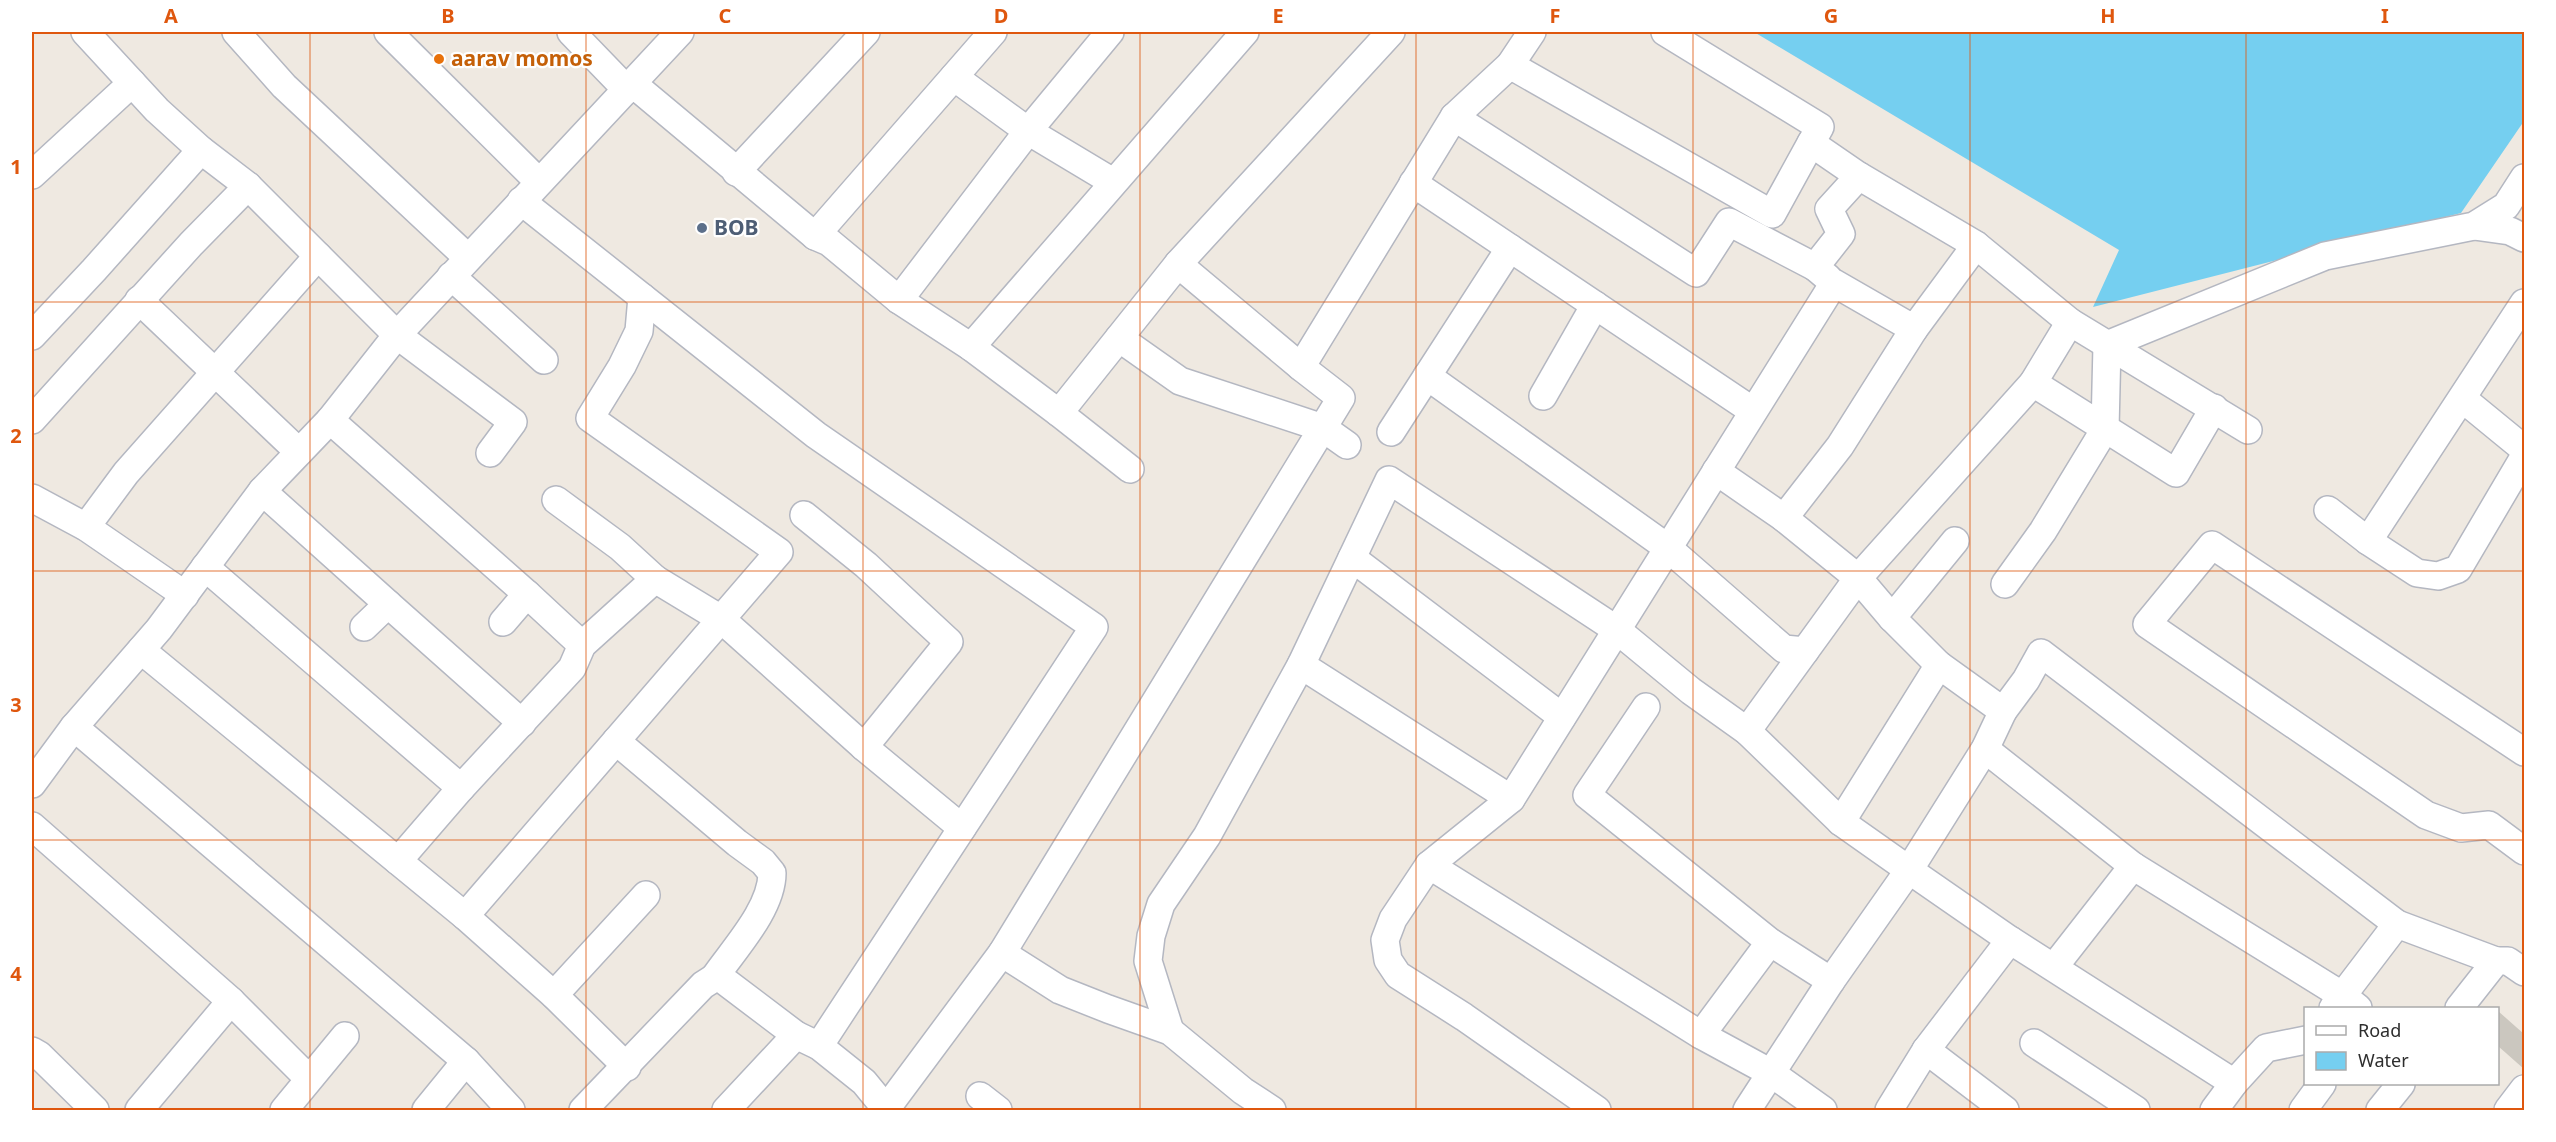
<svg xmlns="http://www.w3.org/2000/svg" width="2556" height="1142" viewBox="0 0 2556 1142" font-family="'Noto Sans',sans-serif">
  <rect width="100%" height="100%" fill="#efe9e1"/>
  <!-- water -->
  <path fill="#75cff0" d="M1754,32H2524V121L2461,213L2093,307L2119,250Z"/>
  <!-- building -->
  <path fill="#cbc7bf" d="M2498,1011L2524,1034V1069L2498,1046Z"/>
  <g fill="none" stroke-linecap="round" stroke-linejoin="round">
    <!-- minor casing -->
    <g stroke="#b4b7c1" stroke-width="30">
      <g id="minor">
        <path d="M85,32L157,110L201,150L248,186L397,335L513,422L490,453"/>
        <path d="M236,32L284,86L468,258"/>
        <path d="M388,32L539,182"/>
        <path d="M571,32L627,90"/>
        <path d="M1110,32L1028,131L1113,182"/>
        <path d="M1665,32L1820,127L1811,143L1859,176L1829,209L1841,234L1815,267L1828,278"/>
        <path d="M1510,65L1772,214L1811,143"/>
        <path d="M633,84L815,236L829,242L899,300L971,347L1059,413L1178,264L1391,32"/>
        <path d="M1454,117L1696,273L1729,222L1815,267"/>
        <path d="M736,172L866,32"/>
        <path d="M32,175L132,83"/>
        <path d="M1859,176L1976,245L2070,322L2248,430"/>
        <path d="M1413,183L1753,411"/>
        <path d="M2474,226L2510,231L2524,238"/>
        <path d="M815,236L993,32"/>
        <path d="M1178,264L1301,367"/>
        <path d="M451,276L544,360"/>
        <path d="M642,297L816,435L1094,627L819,1046"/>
        <path d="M139,300L299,452"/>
        <path d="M899,300L1028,131L954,77"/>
        <path d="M32,336L94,270L201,150"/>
        <path d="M1119,338L1180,381L1323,428L1347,445"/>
        <path d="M971,347L1245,32"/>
        <path d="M1427,376L1668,548L1784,649L1805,651"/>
        <path d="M2033,383L2176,473L2214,408"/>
        <path d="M1543,396L1595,305"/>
        <path d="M2463,399L2524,449"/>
        <path d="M1059,413L1130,469"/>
        <path d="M32,420L191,244L248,186"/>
        <path d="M330,420L527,594L503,622"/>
        <path d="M1391,432L1510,248"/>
        <path d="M1716,471L1784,518L1858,578L1892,618"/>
        <path d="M262,491L388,604L364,627"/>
        <path d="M32,498L86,527L185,595"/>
        <path d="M556,500L620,547L655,579L721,619L864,747L962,828"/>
        <path d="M2328,510L2368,541L2417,573L2438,576L2458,569L2524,457"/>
        <path d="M804,515L866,565L949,642L864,747"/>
        <path d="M1784,518L1840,446L1914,329"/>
        <path d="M86,527L126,473L318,256"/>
        <path d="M1955,541L1892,618L1939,665L2003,711L1985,749L1909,870L2010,940L2234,1083"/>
        <path d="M2368,541L2524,303"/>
        <path d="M1352,558L1562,717"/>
        <path d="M205,567L461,788L398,861"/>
        <path d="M2005,584L2043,531L2105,429L2107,345L2325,256L2474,226L2506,206L2524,178"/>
        <path d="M527,594L582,645"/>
        <path d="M388,604L522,723"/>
        <path d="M141,650L465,916L554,995L646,895"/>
        <path d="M1301,665L1511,799"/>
        <path d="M1646,707L1587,795L1770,942L1831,981"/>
        <path d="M2003,711L2026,680L2041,653L2397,924L2333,1008"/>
        <path d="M74,727L466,1061L426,1110"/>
        <path d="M1747,731L1858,578L2033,383L2070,322"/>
        <path d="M616,741L737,843L763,862L772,873C772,909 734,949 714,978"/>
        <path d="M1985,749L2133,866L2343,996L2358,1008"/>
        <path d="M2524,752L2212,545L2147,624L2426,815L2461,828L2489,825L2524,851"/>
        <path d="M32,784L74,727L159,629L262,491L330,420L397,335L680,32"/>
        <path d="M461,788L572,668L582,645L655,579"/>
        <path d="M1841,822L1939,665"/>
        <path d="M32,826L231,1001L139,1110"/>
        <path d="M1429,865L1701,1035L1771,1073L1823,1110"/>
        <path d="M465,916L779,552L590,418L622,366L639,331L642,297L521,201"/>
        <path d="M2397,924L2496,961"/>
        <path d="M1002,953L1060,990L1108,1009L1170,1031L1243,1091L1272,1110"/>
        <path d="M2054,967L2133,866"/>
        <path d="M554,995L627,1067"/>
        <path d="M231,1001L308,1078"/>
        <path d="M2459,1008L2496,961H2508L2524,972"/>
        <path d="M1170,1031L1148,961L1151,936L1161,904L1207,836L1301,665L1389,480L1617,630L1691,691L1747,731L1841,822L1909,870L1831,981L1747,1110"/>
        <path d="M1701,1035L1770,942"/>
        <path d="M2034,1043L2136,1110"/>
        <path d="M1926,1050L2005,1110"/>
        <path d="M32,1051L39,1055L95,1110"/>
        <path d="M466,1061L511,1110"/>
        <path d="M980,1096L998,1110"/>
        <path d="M886,1109L1002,953L1341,398L1301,367L1454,117L1510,65L1532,32"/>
        <path d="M284,1110L345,1036"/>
        <path d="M583,1110L703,985L714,978L722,979L796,1035L819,1046L864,1082L887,1110"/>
        <path d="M726,1110L796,1035"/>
        <path d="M1597,1110L1464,1017L1398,975L1388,960L1385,940L1393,919L1429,865L1511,799L1834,283L1914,329L1976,245"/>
        <path d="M1889,1110L1926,1050L2010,940"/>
        <path d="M2214,1110L2234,1083L2266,1048L2306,1040"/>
        <path d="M2303,1110L2322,1084"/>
        <path d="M2380,1110L2401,1084"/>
        <path d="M2508,1110L2524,1089"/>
      </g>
    </g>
    <!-- minor -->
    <use href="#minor" stroke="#fff" stroke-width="27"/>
  </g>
  <!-- grid -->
  <path fill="none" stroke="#df570e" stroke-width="1.5" stroke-opacity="0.55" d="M310,32V1110M586,32V1110M863,32V1110M1140,32V1110M1416,32V1110M1693,32V1110M1970,32V1110M2246,32V1110M32,302H2524M32,571H2524M32,840H2524"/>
  <!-- markers -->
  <circle fill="#e8710a" stroke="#fff" stroke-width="2" cx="439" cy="59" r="6"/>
  <circle fill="#5c6f8a" stroke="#fff" stroke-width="2" cx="702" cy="228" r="6"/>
  <g text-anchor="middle" stroke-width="4.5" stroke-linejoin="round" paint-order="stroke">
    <!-- food labels -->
    <g font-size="21" font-weight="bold" fill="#c56008" stroke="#fff" text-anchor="start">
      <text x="451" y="66">aarav momos</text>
    </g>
    <!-- service labels -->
    <g font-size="21" font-weight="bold" fill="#4e5e75" stroke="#fff" text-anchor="start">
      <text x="714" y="235">BOB</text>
    </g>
  </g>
  <!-- border -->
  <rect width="2556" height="1142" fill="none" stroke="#ffffff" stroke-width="66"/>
  <!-- legend -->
  <rect x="2304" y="1007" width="195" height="78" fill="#ffffff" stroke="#ababab" stroke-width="1.5"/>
  <rect x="2316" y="1026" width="30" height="9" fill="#ffffff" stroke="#ababab" stroke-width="1.5"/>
  <text x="2358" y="1037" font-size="18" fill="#2e2e2e">Road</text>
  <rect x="2316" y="1052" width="30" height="18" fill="#75cff0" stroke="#ababab" stroke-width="1.5"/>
  <text x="2358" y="1067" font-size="18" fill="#2e2e2e">Water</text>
  <rect x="33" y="33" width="2490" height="1076" fill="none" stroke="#df570e" stroke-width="2"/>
  <g font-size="20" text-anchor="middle" font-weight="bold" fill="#df570e">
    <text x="171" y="23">A</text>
    <text x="448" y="23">B</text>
    <text x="725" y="23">C</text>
    <text x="1001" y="23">D</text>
    <text x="1278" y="23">E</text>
    <text x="1555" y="23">F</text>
    <text x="1831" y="23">G</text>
    <text x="2108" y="23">H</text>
    <text x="2385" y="23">I</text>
    <text x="16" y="174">1</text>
    <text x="16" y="443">2</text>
    <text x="16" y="712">3</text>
    <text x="16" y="981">4</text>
  </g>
</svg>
